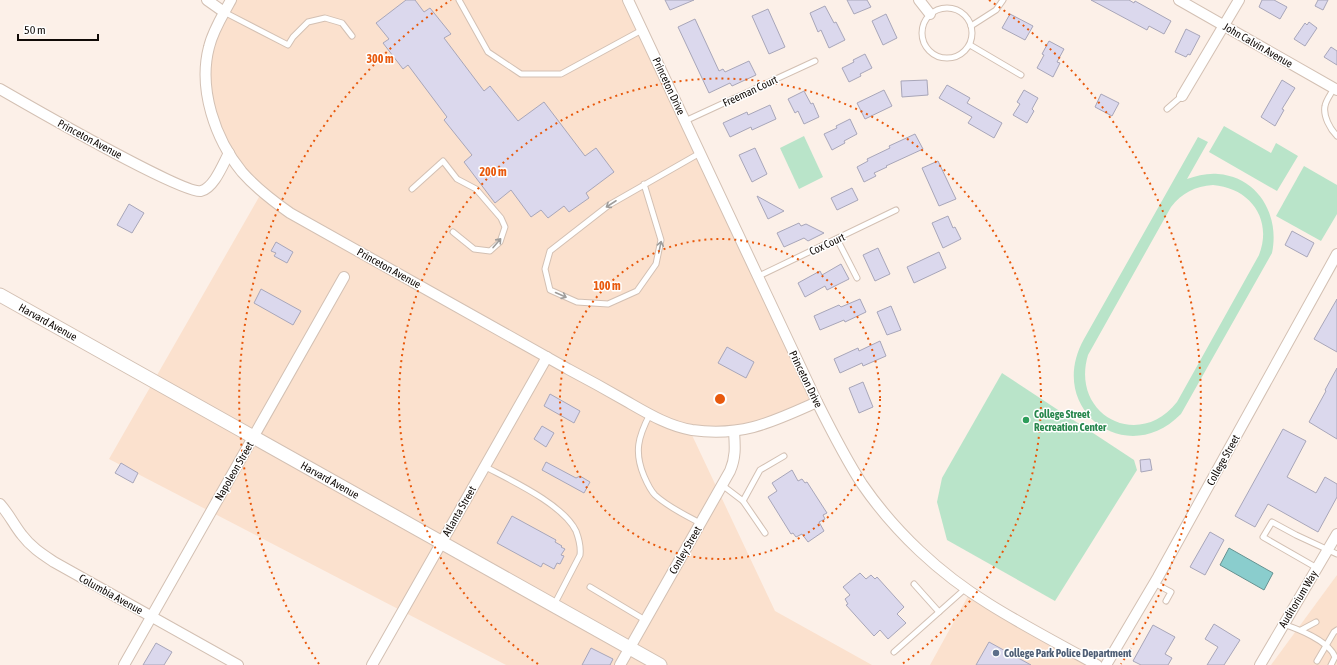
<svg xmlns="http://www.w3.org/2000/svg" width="1337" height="665" viewBox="0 0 1337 665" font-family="'Asap Condensed',sans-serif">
  <rect width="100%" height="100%" fill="#fcf0e8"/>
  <!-- built -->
  <g fill="#fbe1ce">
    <path d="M235,0H629L816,404L750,428L691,433L775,611L872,665H506L109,459L263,190L231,161L210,93L212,48Z"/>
    <path d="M1337,575V665H1271Z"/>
    <path d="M968,596L1100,665H930Z"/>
  </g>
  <!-- green -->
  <g fill="#b9e4c9" fill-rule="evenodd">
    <path d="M1224,126L1271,153L1276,143L1298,156L1277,191L1209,152Z"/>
    <path d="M804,136L823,177L799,189L780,148Z"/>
    <path d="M1198,137L1208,142L1187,179C1197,176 1207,173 1218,174C1258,177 1280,215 1272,253L1181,414C1126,470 1045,409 1084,339ZM1213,185C1250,188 1273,219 1259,255L1177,402C1139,451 1070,415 1088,355L1171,207C1182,193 1195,186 1213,185Z"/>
    <path d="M1304,166L1337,185V214L1321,241L1276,216Z"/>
    <path d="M1002,373L1134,460L1137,470L1055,601L947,540L937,502L942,478Z"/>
  </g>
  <!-- water -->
  <path fill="#8acdcd" stroke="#659291" d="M1229,548L1273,573L1264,590L1220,565Z"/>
  <!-- building -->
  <g fill="#dbd8ed" stroke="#a8a6b9">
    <path d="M406,0H415L424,12L430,8L451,34L444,38L484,91L490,86L518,121L544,102L585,156L596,148L614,172L586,193L589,198L569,212L564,206L548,218L541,210L531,217L511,190L495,203L464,162L472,155L444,120L447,117L408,65L403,69L383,43L389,39L376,23Z"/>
    <path d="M665,0H694L670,10Z"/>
    <path d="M847,0H867L871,7L854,14Z"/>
    <path d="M1091,0H1129L1134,3L1135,1L1171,21L1164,34L1149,26L1147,30Z"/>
    <path d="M1262,0H1274L1287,7L1280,19L1259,7Z"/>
    <path d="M1318,0H1328L1323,10L1315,6Z"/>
    <path d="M825,6L834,23L836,22L845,40L829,48L821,30L818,32L810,13Z"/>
    <path d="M768,9L785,47L769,54L752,16Z"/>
    <path d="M886,14L897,38L883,45L872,21Z"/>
    <path d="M1010,14L1033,26L1025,40L1002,28Z"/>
    <path d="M695,19L719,71L723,69L725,72L749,61L756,75L732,86L730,83L709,93L678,27Z"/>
    <path d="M1309,22L1317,28L1305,46L1294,39L1305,23L1307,25Z"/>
    <path d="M1186,29L1200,36L1190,55L1188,54L1186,57L1175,52Z"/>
    <path d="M1049,41L1064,49L1057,62L1060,63L1053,77L1037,68L1044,55L1042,54Z"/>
    <path d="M1331,47L1337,51V65L1324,57Z"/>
    <path d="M865,54L872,68L860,74L861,76L849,82L842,68L854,62L853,60Z"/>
    <path d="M927,80L928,95L902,97L901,81Z"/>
    <path d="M1282,80L1295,88L1282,109L1284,110L1275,126L1261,117Z"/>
    <path d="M947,85L970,98L967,103L1002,123L994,138L968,123L972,117L939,98Z"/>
    <path d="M884,90L892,106L865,119L857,103Z"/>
    <path d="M1024,90L1038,98L1032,109L1034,111L1027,123L1013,115L1020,104L1017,102Z"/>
    <path d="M804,91L811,104L813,103L819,117L804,124L798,111L795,113L788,99Z"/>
    <path d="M1101,94L1119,103L1112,116L1095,107Z"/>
    <path d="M770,105L776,119L752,130L751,127L730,137L723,123L747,112L748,115Z"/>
    <path d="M850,119L857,134L844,141L845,143L832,150L824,134L837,128L836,126Z"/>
    <path d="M915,134L923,149L886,166L887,167L874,173L876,176L864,182L857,167L868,161L867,159L890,148L889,146Z"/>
    <path d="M755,148L767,174L752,182L739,155Z"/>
    <path d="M938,161L956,199L939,206L922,168Z"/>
    <path d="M852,188L858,200L837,210L831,198Z"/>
    <path d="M757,196L784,211L768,219Z"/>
    <path d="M129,204L144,213L132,233L117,225Z"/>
    <path d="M948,216L953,228L955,227L961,239L943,248L932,223Z"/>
    <path d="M799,223L801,226L806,224L824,233L808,241L804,238L784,247L777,233Z"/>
    <path d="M1292,231L1314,243L1307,257L1285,245Z"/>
    <path d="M276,242L293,252L287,263L274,256L276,253L271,251Z"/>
    <path d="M878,248L890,274L875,281L863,255Z"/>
    <path d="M939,252L946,268L914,283L907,267Z"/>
    <path d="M841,264L849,279L827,290L825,286L805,297L798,283L820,271L822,275Z"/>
    <path d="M261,289L301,311L293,325L254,303Z"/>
    <path d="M860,299L866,312L845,322L844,320L820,330L814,316L839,305L841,307Z"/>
    <path d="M1337,299V352L1314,339Z"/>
    <path d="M891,306L901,330L887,335L877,312Z"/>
    <path d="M880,341L886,356L863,366L862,363L840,373L834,359L858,348L859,351Z"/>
    <path d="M727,347L754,362L746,378L718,363Z"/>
    <path d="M1337,368V439L1309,422L1326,391L1325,390Z"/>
    <path d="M863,382L873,407L859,413L849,388Z"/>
    <path d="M550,394L580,411L574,423L544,406Z"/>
    <path d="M542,426L554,433L546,447L534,439Z"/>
    <path d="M1283,429L1306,441L1287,477L1316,493L1325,477L1337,484V497L1318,532L1268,504L1255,527L1235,516Z"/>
    <path d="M1150,459L1152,470L1141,472L1140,460Z"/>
    <path d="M546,462L576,478L580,476L590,482L584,493L542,470Z"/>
    <path d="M121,463L138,473L133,483L115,473Z"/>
    <path d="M792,470L798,481L802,479L805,483L807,482L827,513L823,515L825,519L819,522L824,531L808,542L802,534L796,537L793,533L791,534L768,497L777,491L772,483Z"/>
    <path d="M512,516L556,540L555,542L562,546L561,547L565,549L561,555L564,556L560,564L557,563L554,569L543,563L541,567L497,543Z"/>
    <path d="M1210,532L1224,540L1205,575L1190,567Z"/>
    <path d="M860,573L866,579L871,575L875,579L877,577L904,607L897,614L906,623L888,639L880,630L874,636L846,605L848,604L845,599L850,595L843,587Z"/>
    <path d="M1214,624L1240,640L1224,665H1207L1218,647L1205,639Z"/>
    <path d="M1153,625L1175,637L1165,654L1172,658L1168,665H1141L1133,661Z"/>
    <path d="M989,642L1031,665H976Z"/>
    <path d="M156,643L172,652L164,665H143Z"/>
    <path d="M591,648L613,659L610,665H582Z"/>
  </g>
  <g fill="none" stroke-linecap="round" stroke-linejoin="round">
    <!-- service casing -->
    <g stroke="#d3c0b3" stroke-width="7">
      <g id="service">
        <path d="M459,0L488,52L521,74H561L642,30"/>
        <circle cx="947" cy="33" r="25"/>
        <path d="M224,12L288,45L293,37L308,22L325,18L342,23L352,36"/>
        <path d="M971,26L996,10L1003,0"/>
        <path d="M970,45L1021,75"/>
        <path d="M1334,88C1331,94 1326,100 1325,106C1323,116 1330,129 1337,136"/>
        <path d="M1167,109L1182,96"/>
        <path d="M685,121L815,61"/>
        <path d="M644,184L661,240L656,264L637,291L608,304L577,302L550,290L545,269L550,251L609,205L700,153"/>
        <path d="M412,189L443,161L457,179L476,189L501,218L505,227L500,242L490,251L474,249L453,232"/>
        <path d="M837,239L857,278"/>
        <path d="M757,277L896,210"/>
        <path d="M650,414C638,437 634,452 644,476C647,483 650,490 655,495C668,507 685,515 700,523"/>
        <path d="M484,466C510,480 563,504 576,531C579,539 581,547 580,555L554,605"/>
        <path d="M722,485L743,501L760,470L784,456"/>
        <path d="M743,501L765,533"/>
        <path d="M1317,568L1263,537L1272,522L1296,535L1337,554"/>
        <path d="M1154,583L1171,592L1166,601"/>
        <path d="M914,584L939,612"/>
        <path d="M590,587L645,620"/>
        <path d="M1283,624C1298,629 1329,641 1335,657L1331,665"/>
        <path d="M1301,630L1316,622"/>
        <path d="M894,652L966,588"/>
        <path d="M1317,661L1334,632L1337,630"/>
      </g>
    </g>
    <!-- minor casing -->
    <g stroke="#d3c0b3" stroke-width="12">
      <g id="minor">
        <path d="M207,0L224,12"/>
        <path d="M231,0C223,15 213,30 209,47C198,89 215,139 242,172C256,188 273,201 290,213C383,265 475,317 568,369C587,379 607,390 626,401C647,413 668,426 692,430C743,437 772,422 817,402"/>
        <path d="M628,0L817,402C831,430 845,458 862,484C895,532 940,574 989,604C1024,626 1061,645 1097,665"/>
        <path d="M919,0L930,14"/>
        <path d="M1179,0L1337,90"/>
        <path d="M0,89C26,104 184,195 201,191C214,188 223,164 229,153"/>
        <path d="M1182,96L1239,0"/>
        <path d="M0,504C9,514 14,525 22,535C31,547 42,554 54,562L238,665"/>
        <path d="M124,665L344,277"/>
        <path d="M372,665L547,357"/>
        <path d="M620,665L730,471C736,457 735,446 734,431"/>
        <path d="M1106,665L1158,577L1337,254"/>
        <path d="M1260,665L1337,534"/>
      </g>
    </g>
    <!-- tertiary casing -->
    <g stroke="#d3c0b3" stroke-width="15">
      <path id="tertiary" d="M0,295L660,665"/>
    </g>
    <!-- service -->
    <use href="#service" stroke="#fff" stroke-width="5"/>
    <!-- minor -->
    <use href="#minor" stroke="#fff" stroke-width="10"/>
    <!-- tertiary -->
    <use href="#tertiary" stroke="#fff" stroke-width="13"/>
  </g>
  <!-- one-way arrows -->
  <defs><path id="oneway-shaft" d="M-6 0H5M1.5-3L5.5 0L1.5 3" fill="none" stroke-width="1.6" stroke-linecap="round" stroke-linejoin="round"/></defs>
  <g stroke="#9f9d9b">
    <use href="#oneway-shaft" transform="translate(611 204) rotate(147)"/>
    <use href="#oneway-shaft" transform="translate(497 243) rotate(-49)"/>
    <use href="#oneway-shaft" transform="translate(660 247) rotate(-78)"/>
    <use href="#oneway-shaft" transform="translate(561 295) rotate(24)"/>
  </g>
  <!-- distance rings -->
  <g fill="none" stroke="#e8590c" stroke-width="2" stroke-dasharray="2 4">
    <circle cx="720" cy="399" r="160"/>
    <path d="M538 664A321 321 0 1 1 902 664"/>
    <path d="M319 664A481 481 0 0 1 451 0M989 0A481 481 0 0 1 1121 664"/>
  </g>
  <!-- markers -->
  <circle fill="#2e9e5b" stroke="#fff" stroke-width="1.5" cx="1026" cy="420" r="4"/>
  <circle fill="#5c6f8a" stroke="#fff" stroke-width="1.5" cx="996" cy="653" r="4"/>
  <g text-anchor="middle" stroke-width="3" stroke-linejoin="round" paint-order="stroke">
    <!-- street labels -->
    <g font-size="11" fill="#100a06" stroke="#fff">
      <text transform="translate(1258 45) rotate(30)" y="4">John Calvin Avenue</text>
      <text transform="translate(669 86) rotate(65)" y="4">Princeton Drive</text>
      <text transform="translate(750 91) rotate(-25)" y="4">Freeman Court</text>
      <text transform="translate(90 139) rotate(28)" y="4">Princeton Avenue</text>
      <text transform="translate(827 244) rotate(-25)" y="4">Cox Court</text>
      <text transform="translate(389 268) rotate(29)" y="4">Princeton Avenue</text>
      <text transform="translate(48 322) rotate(29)" y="4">Harvard Avenue</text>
      <text transform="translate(806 379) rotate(64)" y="4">Princeton Drive</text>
      <text transform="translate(1223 460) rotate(-61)" y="4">College Street</text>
      <text transform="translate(234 471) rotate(-60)" y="4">Napoleon Street</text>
      <text transform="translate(330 480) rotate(29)" y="4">Harvard Avenue</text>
      <text transform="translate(459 511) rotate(-60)" y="4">Atlanta Street</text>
      <text transform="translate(685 550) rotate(-60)" y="4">Conley Street</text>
      <text transform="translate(111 594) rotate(29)" y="4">Columbia Avenue</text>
      <text transform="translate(1298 599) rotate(-59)" y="4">Auditorium Way</text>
    </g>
    <!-- leisure labels -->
    <g font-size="11" font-weight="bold" fill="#27864d" stroke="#fff" text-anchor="start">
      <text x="1034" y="418">College Street<tspan x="1034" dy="13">Recreation Center</tspan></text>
    </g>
    <!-- service labels -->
    <g font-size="11" font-weight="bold" fill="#4e5e75" stroke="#fff" text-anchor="start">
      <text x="1004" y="657">College Park Police Department</text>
    </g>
  </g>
  <circle cx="720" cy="399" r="6" fill="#e8590c" stroke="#fff" stroke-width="2"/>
  <g font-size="12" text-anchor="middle" font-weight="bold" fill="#e8590c" stroke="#fff" stroke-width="3" stroke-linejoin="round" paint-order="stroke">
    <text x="380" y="63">300 m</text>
    <text x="493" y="176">200 m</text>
    <text x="607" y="290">100 m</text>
  </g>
  <!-- scale -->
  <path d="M18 34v6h80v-6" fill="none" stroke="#100a06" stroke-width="2"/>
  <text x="24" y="34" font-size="12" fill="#100a06" stroke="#ffffff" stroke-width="3" paint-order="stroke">50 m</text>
</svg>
